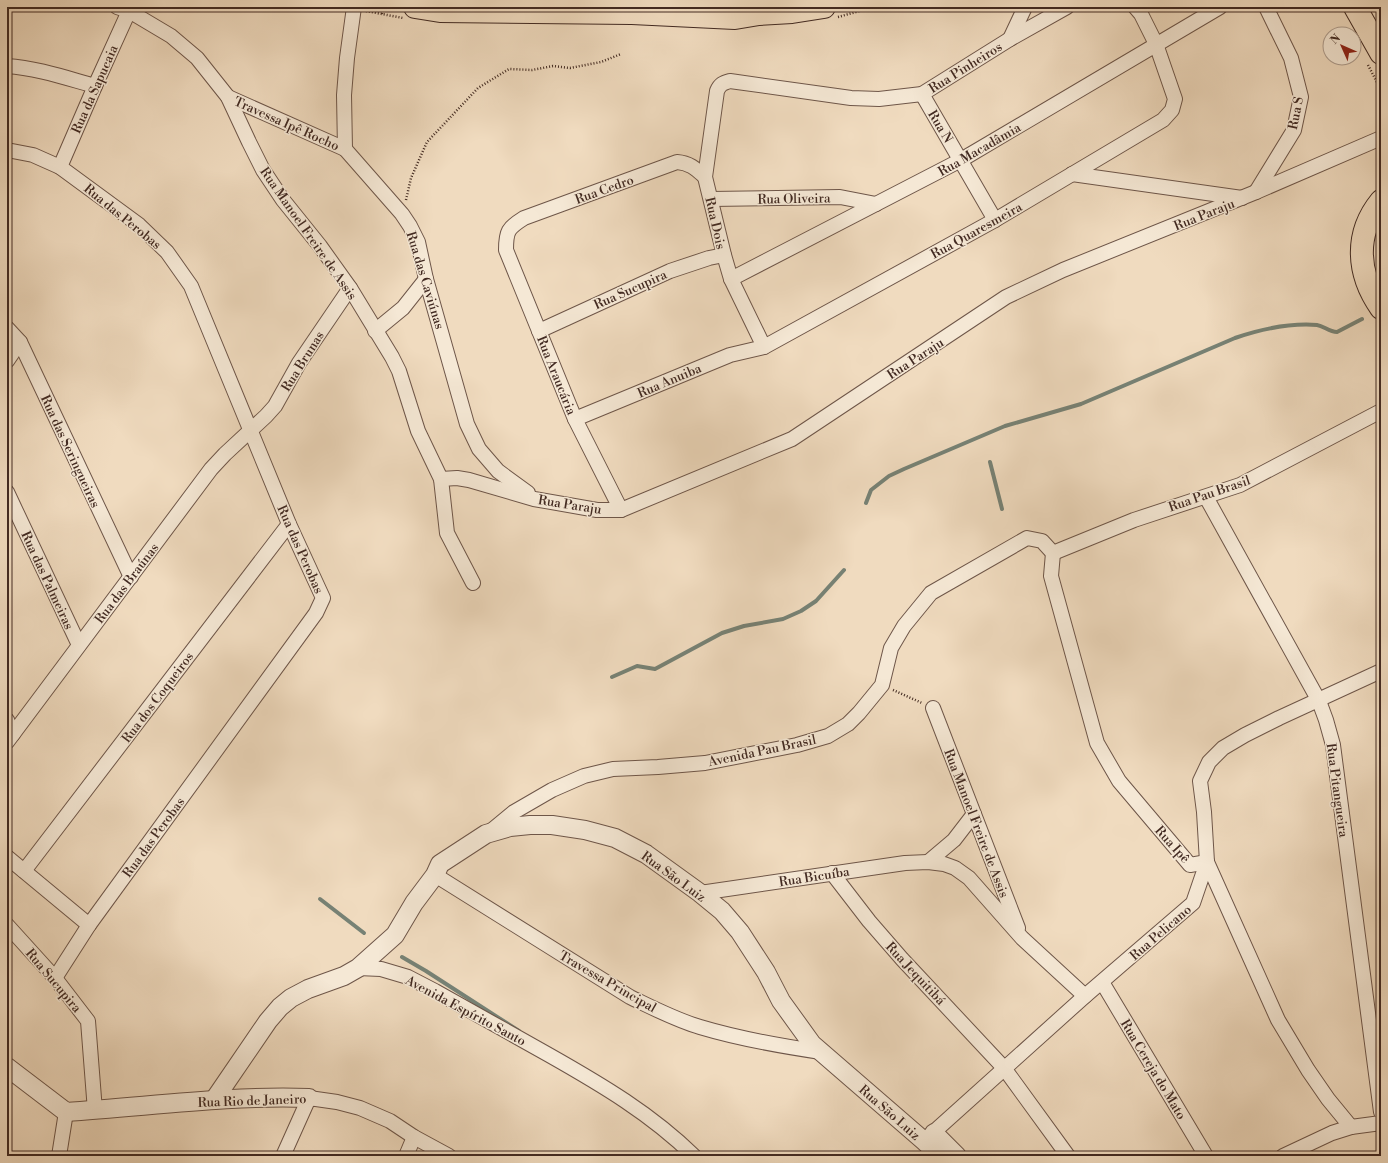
<svg xmlns="http://www.w3.org/2000/svg" width="1388" height="1163" viewBox="0 0 1388 1163" font-family="'Libre Bodoni',serif">
  <rect width="100%" height="100%" fill="#f0dbbf"/>
  <filter id="stains"><feTurbulence type="fractalNoise" baseFrequency=".005" numOctaves="4"/><feColorMatrix values="0 0 0 0 .2 0 0 0 0 .09 0 0 0 0 .02 0 0 0 .5 -.17"/></filter>
  <radialGradient id="worn" r=".72"><stop offset=".6" stop-color="#630" stop-opacity="0"/><stop offset="1" stop-color="#630" stop-opacity=".3"/></radialGradient>
  <g fill="none" stroke-linecap="round" stroke-linejoin="round">
    <!-- stream -->
    <g stroke="#778275" stroke-width="4">
      <path d="M990,462L1002,509"/>
      <path d="M866,503L871,490L889,476L904,469L1005,426L1081,404L1235,338C1261,329 1289,323 1317,325C1324,326 1329,332 1337,332L1362,319"/>
      <path d="M612,677L637,666L655,669L722,633L744,626L783,619L801,611L816,601L844,570"/>
      <path d="M320,899L364,933"/>
      <path d="M402,957L426,971L519,1031"/>
      <path d="M729,1156H739"/>
    </g>
    <!-- minor casing -->
    <g stroke="#6e5649" stroke-width="16">
      <g id="minor">
        <path d="M117,7L129,11L171,36L197,58L228,97L249,142L263,170L283,200L320,246L350,288L392,357L399,371L418,431L441,479L447,533L473,583"/>
        <path d="M354,7L347,58L344,95L345,149L402,214L410,226L418,242L426,279L467,424L479,449L498,471L528,493"/>
        <path d="M1010,39L1025,7"/>
        <path d="M7,66C37,68 66,78 95,86"/>
        <path d="M922,94L995,220"/>
        <path d="M228,97L345,149"/>
        <path d="M7,150L33,155L60,167L139,225L167,252L191,286L289,524L323,598L316,613L89,925L55,978"/>
        <path d="M60,167L95,86L129,11"/>
        <path d="M1072,174L1242,198"/>
        <path d="M1256,192L1294,130L1301,97L1291,58L1266,7"/>
        <path d="M711,199L840,197L876,204"/>
        <path d="M731,279L961,160L1220,7"/>
        <path d="M7,328L20,342L131,577"/>
        <path d="M375,331L403,308L426,279"/>
        <path d="M539,331L670,271L709,258L724,255"/>
        <path d="M764,347L731,279L724,255L705,177L717,91C720,84 723,83 730,81L851,98L879,99L922,94L1010,39L1067,7"/>
        <path d="M7,361L20,342"/>
        <path d="M575,419L730,355L764,347L995,220L1163,120L1172,110L1175,99L1156,44L1141,14L1135,7"/>
        <path d="M441,479L457,478L469,480L534,499L597,510H621L792,439L1006,297L1063,270L1256,192L1381,138"/>
        <path d="M7,492L79,645"/>
        <path d="M1206,497L1319,701L1326,720L1333,745L1381,1112"/>
        <path d="M621,510L575,419L506,250C506,231 508,228 524,218L677,162C690,163 696,169 705,177"/>
        <path d="M1053,553L1051,576L1097,743L1119,781L1190,865L1207,862"/>
        <path d="M1053,553L1134,520L1240,485L1381,411"/>
        <path d="M933,708L1018,928"/>
        <path d="M7,720L13,734"/>
        <path d="M7,742L211,469L225,454L266,416L275,406L299,363L350,288"/>
        <path d="M491,831L514,812L552,790L584,776L613,769L658,767L705,763L797,745L828,736L848,724L859,713L882,685L891,648L904,626L931,593L1027,538L1042,541L1053,553"/>
        <path d="M7,857L89,925"/>
        <path d="M928,862L954,840L974,814"/>
        <path d="M1207,862L1278,1020L1308,1070L1328,1099L1351,1127"/>
        <path d="M24,871L289,524"/>
        <path d="M832,873L869,921L902,959L1004,1068L1068,1156"/>
        <path d="M435,875L630,997C653,1008 676,1020 700,1027C740,1039 780,1046 821,1052"/>
        <path d="M700,893L905,863L928,862L944,864L955,868L969,878L1022,938L1085,996"/>
        <path d="M7,925L55,978L88,1021L95,1111"/>
        <path d="M358,968L381,969L408,977L435,991C473,1012 511,1034 549,1055C602,1085 651,1114 694,1156"/>
        <path d="M1102,982L1206,1156"/>
        <path d="M926,1139L1085,996L1193,903L1207,862L1204,812L1200,781L1209,762L1223,748L1245,735L1279,718L1381,671"/>
        <path d="M59,1156L66,1112"/>
        <path d="M283,1156L309,1098L337,1102L360,1108L390,1121L414,1137L449,1156"/>
        <path d="M406,1156L414,1137"/>
        <path d="M1283,1156L1332,1133L1351,1127L1381,1123"/>
      </g>
    </g>
    <!-- tertiary casing -->
    <g stroke="#6e5649" stroke-width="20">
      <g id="tertiary">
        <path d="M7,1067L66,1112C147,1107 228,1095 309,1098"/>
        <path d="M214,1100L268,1021L280,1007L291,998L308,989L344,976L358,968L395,935L414,903L435,875L440,864L486,834L510,827L530,825H552L585,830L615,838L646,854L700,893L722,911L740,932L766,972L781,1001L812,1044L924,1141L940,1156"/>
        <path d="M934,1133L957,1156"/>
      </g>
    </g>
    <!-- primary casing -->
    <g stroke="#422a22" stroke-width="24">
      <g id="primary">
        <path d="M415,7L440,11L632,13L735,18L759,14L792,12L824,7"/>
        <path d="M1355,7L1381,53"/>
        <path d="M1381,201C1354,234 1357,274 1381,308"/>
      </g>
    </g>
    <!-- path -->
    <g stroke="#422a22" stroke-width="2.5" stroke-dasharray="1 2" stroke-linecap="butt">
      <path d="M366,11L403,18"/>
      <path d="M382,14L383,7"/>
      <path d="M838,17L874,7"/>
      <path d="M1368,65L1381,90"/>
      <path d="M406,200L411,178L427,142L478,88L509,69L532,70L553,66L570,68L601,62L621,54"/>
      <path d="M893,690L922,703"/>
    </g>
    <!-- minor -->
    <use href="#minor" stroke="#f5e8d5" stroke-width="14"/>
    <!-- tertiary -->
    <use href="#tertiary" stroke="#f5e8d5" stroke-width="18"/>
    <!-- primary -->
    <use href="#primary" stroke="#f0dbbf" stroke-width="22"/>
  </g>
  <g text-anchor="middle" stroke-width="3" stroke-linejoin="round" paint-order="stroke">
    <!-- street labels -->
    <g font-size="13" fill="#422a22" stroke="#f5e8d5">
      <text transform="translate(965 67) rotate(-32)" y="5">Rua Pinheiros</text>
      <text transform="translate(94 89) rotate(-66)" y="5">Rua da Sapucaia</text>
      <text transform="translate(1295 113) rotate(-79)" y="5">Rua S</text>
      <text transform="translate(287 123) rotate(24)" y="5">Travessa Ipê Rocho</text>
      <text transform="translate(941 126) rotate(59)" y="5">Rua N</text>
      <text transform="translate(979 149) rotate(-30)" y="5">Rua Macadâmia</text>
      <text transform="translate(604 189) rotate(-20)" y="5">Rua Cedro</text>
      <text transform="translate(794 198) rotate(-1)" y="5">Rua Oliveira</text>
      <text transform="translate(1204 214) rotate(-22)" y="5">Rua Paraju</text>
      <text transform="translate(123 216) rotate(39)" y="5">Rua das Perobas</text>
      <text transform="translate(716 223) rotate(77)" y="5">Rua Dois</text>
      <text transform="translate(976 230) rotate(-29)" y="5">Rua Quaresmeira</text>
      <text transform="translate(309 233) rotate(55)" y="5">Rua Manoel Freire de Assis</text>
      <text transform="translate(426 280) rotate(73)" y="5">Rua das Caviúnas</text>
      <text transform="translate(630 289) rotate(-24)" y="5">Rua Sucupira</text>
      <text transform="translate(915 358) rotate(-33)" y="5">Rua Paraju</text>
      <text transform="translate(302 361) rotate(-58)" y="5">Rua Brunas</text>
      <text transform="translate(557 375) rotate(68)" y="5">Rua Araucária</text>
      <text transform="translate(669 380) rotate(-23)" y="5">Rua Anuiba</text>
      <text transform="translate(71 451) rotate(65)" y="5">Rua das Seringueiras</text>
      <text transform="translate(1209 493) rotate(-19)" y="5">Rua Pau Brasil</text>
      <text transform="translate(570 504) rotate(9)" y="5">Rua Paraju</text>
      <text transform="translate(301 549) rotate(66)" y="5">Rua das Perobas</text>
      <text transform="translate(48 580) rotate(65)" y="5">Rua das Palmeiras</text>
      <text transform="translate(126 583) rotate(-53)" y="5">Rua das Braúnas</text>
      <text transform="translate(157 697) rotate(-53)" y="5">Rua dos Coqueiros</text>
      <text transform="translate(762 750) rotate(-12)" y="5">Avenida Pau Brasil</text>
      <text transform="translate(1338 790) rotate(82)" y="5">Rua Pitangueira</text>
      <text transform="translate(977 823) rotate(69)" y="5">Rua Manoel Freire de Assis</text>
      <text transform="translate(153 837) rotate(-54)" y="5">Rua das Perobas</text>
      <text transform="translate(1173 844) rotate(48)" y="5">Rua Ipê</text>
      <text transform="translate(674 876) rotate(36)" y="5">Rua São Luiz</text>
      <text transform="translate(814 876) rotate(-9)" y="5">Rua Bicuíba</text>
      <text transform="translate(1160 932) rotate(-41)" y="5">Rua Pelicano</text>
      <text transform="translate(916 973) rotate(47)" y="5">Rua Jequitibá</text>
      <text transform="translate(54 980) rotate(50)" y="5">Rua Sucupira</text>
      <text transform="translate(608 981) rotate(30)" y="5">Travessa Principal</text>
      <text transform="translate(466 1010) rotate(28)" y="5">Avenida Espírito Santo</text>
      <text transform="translate(1154 1069) rotate(59)" y="5">Rua Cereja do Mato</text>
      <text transform="translate(252 1100) rotate(-2)" y="5">Rua Rio de Janeiro</text>
      <text transform="translate(890 1112) rotate(41)" y="5">Rua São Luiz</text>
    </g>
  </g>
  <!-- margin -->
  <rect width="1388" height="1163" fill="none" stroke="#f0dbbf" stroke-width="24"/>
  <rect x="8" y="8" width="1372" height="1147" fill="none" stroke="#422a22" stroke-width="2"/>
  <rect x="12" y="12" width="1364" height="1139" fill="none" stroke="#422a22"/>
  <!-- north arrow -->
  <g transform="translate(1342 46) rotate(315)"><circle r="19" fill="#f5e8d5" stroke="#ad9c8d"/>
  <path d="M0-3L7 15L0 10L-7 15Z" fill="#8f2418"/>
  <text y="-6" font-size="11" font-weight="bold" text-anchor="middle" fill="#422a22">N</text>
  </g>
  <rect width="100%" height="100%" filter="url(#stains)"/>
  <rect width="100%" height="100%" fill="url(#worn)"/>
</svg>
